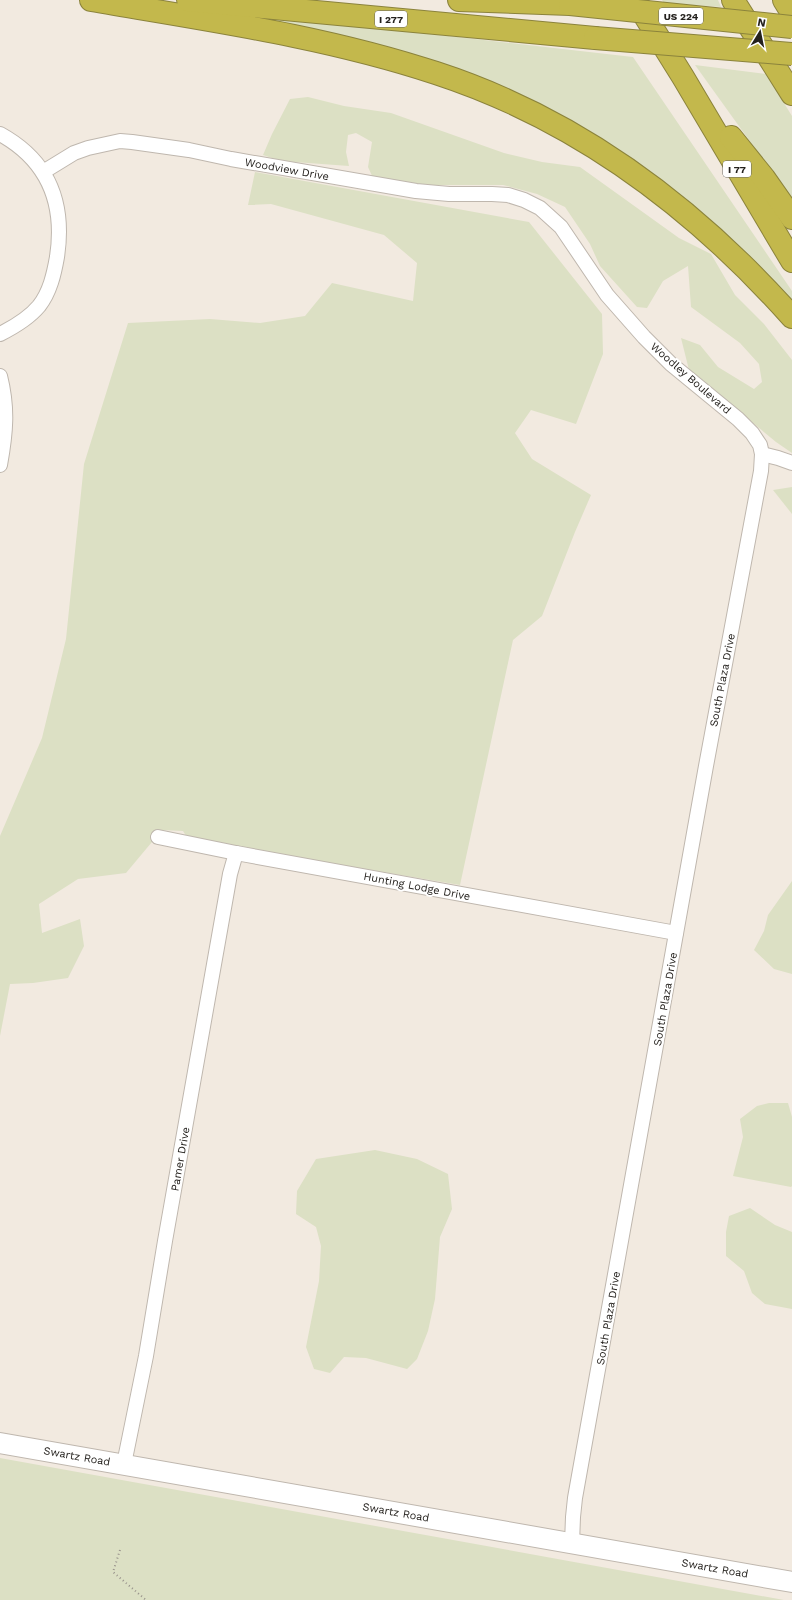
<svg xmlns="http://www.w3.org/2000/svg" width="792" height="1600" viewBox="0 0 792 1600" font-family="'Work Sans',sans-serif">
  <rect width="100%" height="100%" fill="#f2eae0"/>
  <!-- green -->
  <g fill="#dce0c4">
    <path d="M662,0H718L721,7L664,3Z"/>
    <path d="M221,10L633,57L792,291V313L723,239L530,105Z"/>
    <path d="M695,65L766,74L792,116V200Z"/>
    <path d="M308,97L344,106L391,113L504,153L542,162L580,167L679,238L711,254L735,295L764,324L792,360V453L776,442L689,370L681,338L700,345L718,367L754,389L762,382L759,364L740,343L691,307L688,266L663,281L647,308L637,307L600,266L590,244L565,207L537,194L503,185H416L373,178L368,167L372,142L356,133L348,135L346,152L349,166L281,161L263,155L272,134L290,99Z"/>
    <path d="M255,172L529,222L602,314L603,354L576,424L531,410L515,433L532,459L591,495L575,532L542,616L513,640L460,885L188,839L183,831L162,830L126,873L78,879L39,904L42,933L80,919L84,946L68,978L33,983L10,984L0,1036V836L42,738L66,639L84,464L128,323L210,319L260,323L305,316L332,283L413,301L417,263L384,235L271,204L248,205Z"/>
    <path d="M792,487V514L773,490Z"/>
    <path d="M792,881V974L774,969L754,950L764,931L768,915Z"/>
    <path d="M769,1103H788L792,1117V1186L791,1187L733,1176L743,1137L740,1119L757,1106Z"/>
    <path d="M375,1150L417,1159L448,1174L452,1209L440,1237L435,1299L428,1331L417,1359L407,1369L366,1358L344,1357L330,1373L314,1369L306,1347L319,1281L321,1246L316,1227L296,1214L297,1191L316,1159Z"/>
    <path d="M750,1208L775,1225L792,1232V1309L765,1304L752,1293L744,1271L726,1256V1232L729,1216Z"/>
    <path d="M0,1458L784,1600H0Z"/>
  </g>
  <g fill="none" stroke-linecap="round" stroke-linejoin="round">
    <!-- street casing -->
    <g stroke="#bfb7ae" stroke-width="16">
      <g id="street">
        <path d="M0,134C49,161 65,204 57,257C54,274 50,292 39,306C29,318 14,327 0,334"/>
        <path d="M43,172L74,153L88,148L120,141L132,142L189,150L231,159L416,191L449,194H492L508,195L524,200L540,208L561,227L607,295L644,337L671,364L738,419L752,433L760,445L762,454L761,471L706,766L575,1498L573,1517L572,1543"/>
        <path d="M0,376C8,408 6,432 0,465"/>
        <path d="M762,454L778,458L792,463"/>
        <path d="M158,837L236,853L676,933"/>
        <path d="M124,1464L146,1356L165,1241L230,874L236,853"/>
      </g>
    </g>
    <!-- secondary casing -->
    <g stroke="#bfb7ae" stroke-width="22">
      <path id="secondary" d="M0,1443L792,1582"/>
    </g>
    <!-- highway casing -->
    <g stroke="#8b833c" stroke-width="24">
      <g id="highway">
        <path d="M91,0C207,20 324,36 436,73C577,119 695,208 792,317"/>
        <path d="M188,0L595,38"/>
        <path d="M459,0L570,4"/>
        <path d="M635,0L683,77L792,261"/>
        <path d="M733,0L792,94"/>
        <path d="M784,0L792,13"/>
        <path d="M731,137L764,178L792,218"/>
      </g>
    </g>
    <!-- path -->
    <path stroke="#99938c" stroke-width="2" stroke-dasharray="1 3" stroke-linecap="butt" d="M120,1550L113,1572L146,1600"/>
    <!-- street -->
    <use href="#street" stroke="#fff" stroke-width="14"/>
    <!-- secondary -->
    <use href="#secondary" stroke="#fff" stroke-width="20"/>
    <!-- highway -->
    <use href="#highway" stroke="#c3b84c" stroke-width="22"/>
    <!-- highway-bridge casing -->
    <g stroke="#8b833c" stroke-width="24" stroke-linecap="butt">
      <g id="highway-bridge">
        <path d="M570,4L792,27"/>
        <path d="M595,38L792,54"/>
      </g>
    </g>
    <!-- highway-bridge -->
    <use href="#highway-bridge" stroke="#c3b84c" stroke-width="22"/>
  </g>
  <g text-anchor="middle" stroke-width="4" stroke-linejoin="round" paint-order="stroke">
    <!-- shield labels -->
    <g fill="#fff" stroke="#666461" stroke-width="1">
      <rect x="659" y="8" width="44" height="16" rx="3"/>
      <rect x="375" y="11" width="32" height="16" rx="3"/>
      <rect x="723" y="161" width="28" height="16" rx="3"/>
    </g>
    <g font-size="10" font-weight="bold" fill="#24211d">
      <text x="681" y="20">US 224</text>
      <text x="391" y="23">I 277</text>
      <text x="737" y="173">I 77</text>
    </g>
    <!-- street labels -->
    <g font-size="11" fill="#24211d" stroke="#fff">
      <text transform="translate(287 169) rotate(10)" y="4">Woodview Drive</text>
      <text transform="translate(691 378) rotate(41)" y="4">Woodley Boulevard</text>
      <text transform="translate(722 680) rotate(-79)" y="4">South Plaza Drive</text>
      <text transform="translate(417 886) rotate(11)" y="4">Hunting Lodge Drive</text>
      <text transform="translate(665 999) rotate(-80)" y="4">South Plaza Drive</text>
      <text transform="translate(180 1159) rotate(-80)" y="4">Pamer Drive</text>
      <text transform="translate(608 1318) rotate(-80)" y="4">South Plaza Drive</text>
      <text transform="translate(77 1456) rotate(10)" y="4">Swartz Road</text>
      <text transform="translate(396 1512) rotate(10)" y="4">Swartz Road</text>
      <text transform="translate(715 1568) rotate(10)" y="4">Swartz Road</text>
    </g>
  </g>
  <!-- north arrow -->
  <g transform="translate(760 32) rotate(10)" stroke="#ffffff" stroke-width="3" paint-order="stroke">
  <path d="M0-3L7 15L0 10L-7 15Z" fill="#24211d"/>
  <text y="-6" font-size="11" font-weight="bold" text-anchor="middle" fill="#24211d">N</text>
  </g>
</svg>
